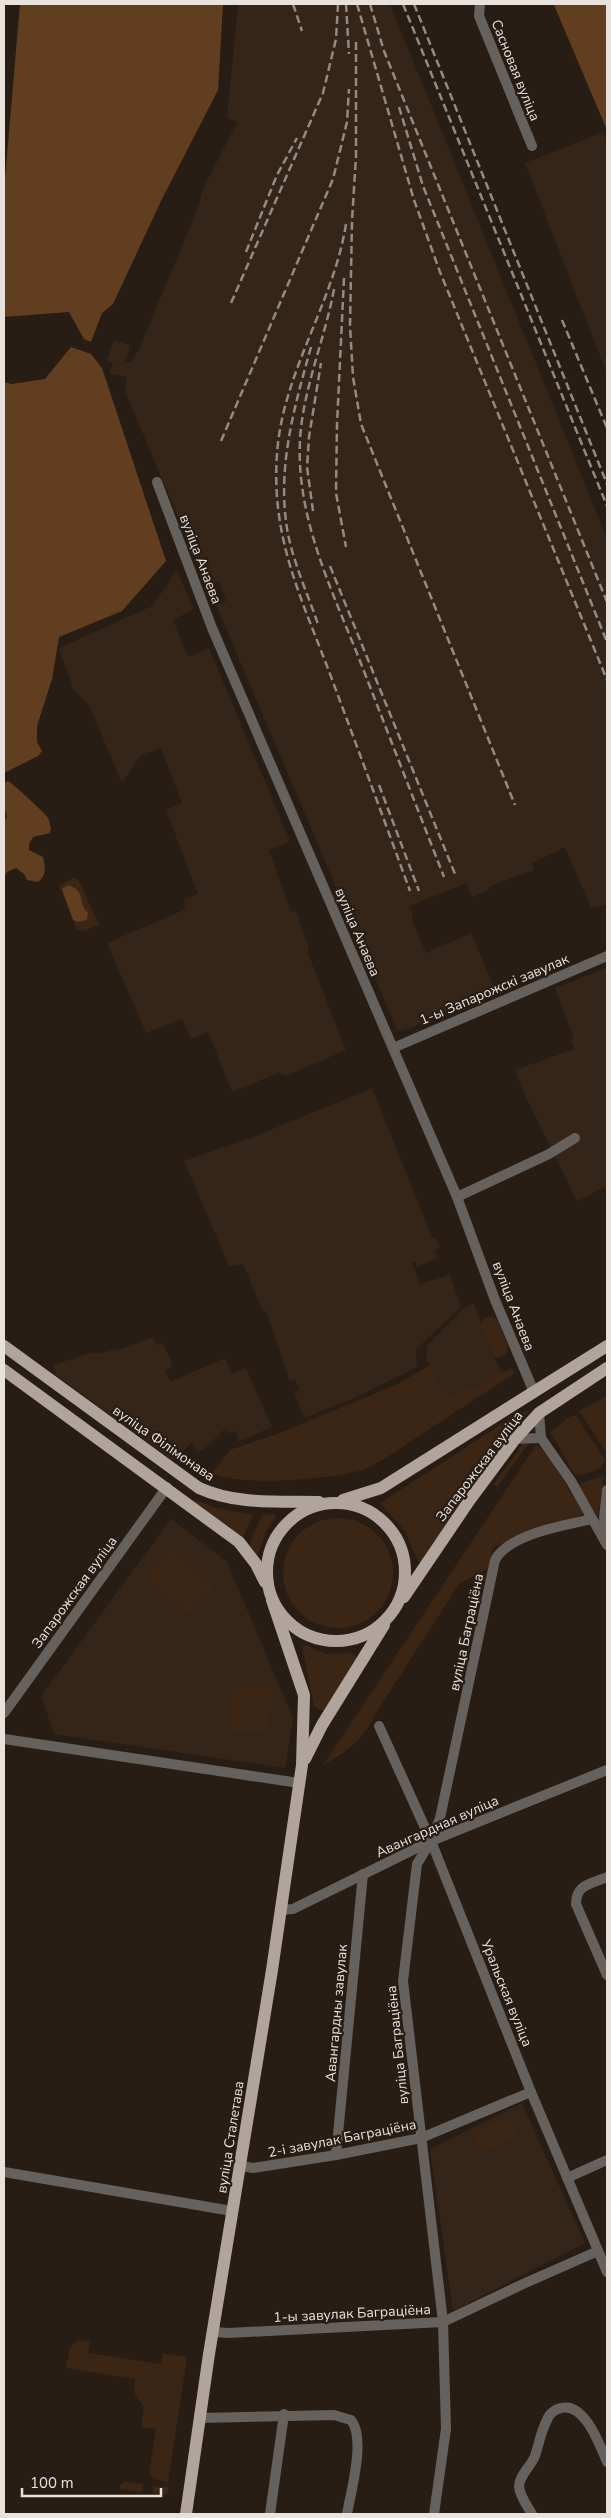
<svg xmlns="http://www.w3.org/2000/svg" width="611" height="2518" viewBox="0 0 611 2518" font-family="'Nunito Sans',sans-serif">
  <rect width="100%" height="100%" fill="#271d14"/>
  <!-- built -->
  <g fill="#342518">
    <path d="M238,4H390L607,538V905L591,908L565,847L532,863L534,870L488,887L489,890L472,897L466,883L409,906L413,917L411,918L426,953L471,933L496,992L403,1031L397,1030L216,605L226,601L219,581L207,586L125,391L127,377L109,373L113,363L107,361L114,340L131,345L125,361L131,363L140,347L198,208L203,189L237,122L227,118Z"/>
    <path d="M603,132L607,144V374L525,163Z"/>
    <path d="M177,571L194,609L173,620L188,657L209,648L290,841L269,850L291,912L296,911L309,949L307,951L346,1050L286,1076L278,1073L232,1092L208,1032L191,1039L182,1019L146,1033L107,943L186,909L184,899L198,894L166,810L182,803L161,748L141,755L122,783L89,705L74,691L59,648L152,606Z"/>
    <path d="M607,968V1186L577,1201L522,1089L515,1070L574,1049L571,1039L574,1038L555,988Z"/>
    <path d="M372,1088L433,1239L436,1238L440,1248L435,1250L439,1258L417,1267L415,1262L412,1263L420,1284L450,1275L461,1307L416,1349L417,1367L352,1399L304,1418L294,1392L299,1390L295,1379L290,1381L266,1311L263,1312L243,1264L229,1266L184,1161L256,1136Z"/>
    <path d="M474,1304L493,1356L502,1372L497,1376L480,1384L452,1394L437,1385L426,1357L427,1346L465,1307Z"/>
    <path d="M153,1337L157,1345L163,1343L173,1366L165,1370L170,1382L225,1358L232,1374L246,1368L272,1427L239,1441L235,1431L228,1434L226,1428L204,1449L197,1452L192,1442L174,1461L57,1376L54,1370V1365L92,1352L95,1354L124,1348Z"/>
    <path d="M171,1519L227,1562L293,1718L285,1768L54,1734L41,1696Z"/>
    <path d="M522,2103L585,2243L453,2311L430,2149Z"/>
  </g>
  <!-- green -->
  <g fill="#3b2615">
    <path d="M73,878L78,879L99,925L83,931L77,929L59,885Z"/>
    <path d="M490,1317L497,1319L508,1346L507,1354L497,1358L493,1356L481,1325L484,1318Z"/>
    <path d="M430,1365L437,1385L452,1394L480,1384L511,1368L515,1373L384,1459C376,1463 368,1469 359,1471C320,1480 250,1486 212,1474L230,1450L274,1435L396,1385Z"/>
    <path d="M607,1396V1454L579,1411Z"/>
    <path d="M530,1410L518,1423L421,1564L418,1561L405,1531L380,1503L519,1413Z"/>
    <path d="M571,1416H576L605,1460C602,1473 587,1473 575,1475L550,1432Z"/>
    <path d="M529,1443L497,1487L493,1485L523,1444Z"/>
    <path d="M536,1445L547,1453L584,1514L493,1547L488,1568L459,1584L374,1716C363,1741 346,1752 323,1765Z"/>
    <path d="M604,1476L598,1517L578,1484Z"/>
    <path d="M195,1500L217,1508L253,1515L243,1538L194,1502Z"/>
    <path d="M275,1514L276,1517L267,1530L257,1556L249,1545L262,1515Z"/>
    <circle cx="338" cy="1573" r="55"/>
    <path d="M171,1550L214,1586L190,1614L147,1578Z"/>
    <path d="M306,1645L325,1654L350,1653L357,1657L326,1708L322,1711L314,1706L302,1647Z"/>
    <path d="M231,1687L271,1688L270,1731H230Z"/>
    <path d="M510,2117L519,2136L481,2152L473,2133Z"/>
    <path d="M77,2340L90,2342L88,2353L161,2364L163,2353L187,2357L168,2483L155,2479L149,2473L156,2429L141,2427L144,2408L134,2392L135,2379L66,2368L70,2348Z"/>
    <path d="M125,2481L143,2484L142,2493L120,2489V2485Z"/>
    <path d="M153,2486L169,2487L167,2495L153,2493Z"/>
  </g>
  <!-- forest -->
  <g fill="#623e20">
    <path d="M20,4H223L218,90L161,201L113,304L102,313L91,342L84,339L69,312L4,317V190Z"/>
    <path d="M553,4H607V130L554,5Z"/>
    <path d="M71,347L91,354L102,368L166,561L122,611L59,637L52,679L37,726V742L42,751L38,756L4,773V382L12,384L45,379Z"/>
    <path d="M8,781C11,782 47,815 48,818C50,821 50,826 51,829L50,833L33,837L29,844V850L43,857C45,866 47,876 38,882L27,880L24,874L16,868L7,872L4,877V822L7,816L4,807V783Z"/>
    <path d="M68,885C87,891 77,903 88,913L87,920L78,922L73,920L62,889Z"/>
  </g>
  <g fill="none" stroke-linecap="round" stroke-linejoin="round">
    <!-- minor -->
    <g stroke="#67615d" stroke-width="10">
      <path d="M480,4L479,16L532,146"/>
      <path d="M157,482L212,628L457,1197L495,1300L534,1392"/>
      <path d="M393,1048L607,956"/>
      <path d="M457,1197L549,1154L575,1138"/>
      <path d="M539,1413L541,1438L571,1481L607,1545"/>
      <path d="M515,1439L541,1438"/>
      <path d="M606,1539L604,1518L607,1490"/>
      <path d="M4,1713L167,1487"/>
      <path d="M379,1726L431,1841L531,2092L607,2272"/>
      <path d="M4,1739L299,1783"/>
      <path d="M607,1877C591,1884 576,1884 576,1904L607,1975"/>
      <path d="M280,1910L293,1909L431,1841L607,1770"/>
      <path d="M336,2155L363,1874"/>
      <path d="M240,2166L253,2168L336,2155L421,2138L531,2092"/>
      <path d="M4,2172L232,2211"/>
      <path d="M567,2178L607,2160"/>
      <path d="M213,2332L229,2333L443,2322L523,2284L598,2251"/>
      <path d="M199,2418L334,2415L351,2420C366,2438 351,2491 347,2514"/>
      <path d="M270,2514L284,2414"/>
      <path d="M434,2514L446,2429L443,2322L403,1981L417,1864L431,1841L440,1818L495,1560C509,1534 565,1525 592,1519"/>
      <path d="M532,2514C528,2507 519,2495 519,2486C519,2476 531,2466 535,2456C539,2444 541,2431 547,2420C549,2414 555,2409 561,2408C585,2402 600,2446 607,2462"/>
    </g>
    <!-- major -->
    <g stroke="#b0a49c" stroke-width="12">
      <path d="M4,1346L199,1488C236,1505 279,1501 319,1502"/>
      <path d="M4,1370L239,1542L256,1564L265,1582"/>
      <path d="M343,1500L381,1488L607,1346"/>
      <circle cx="336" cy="1572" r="69"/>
      <path d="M404,1597L469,1501L515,1439L539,1413L607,1368"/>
      <path d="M305,1759L322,1725L384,1625"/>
      <path d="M186,2514L209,2354L272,1970L302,1765L304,1695L272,1600"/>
    </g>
    <!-- rail -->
    <g stroke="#938a83" stroke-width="2.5" stroke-dasharray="8 4" stroke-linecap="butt">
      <path d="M293,4L302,31"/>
      <path d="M346,4L349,54"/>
      <path d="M357,4L414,200L440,272L607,680"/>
      <path d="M370,4L384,51L607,602"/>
      <path d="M403,4L607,506"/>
      <path d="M414,4L607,484"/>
      <path d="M356,42V156L352,221L350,326L353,377L361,424L515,805"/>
      <path d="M399,107L423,186L607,642"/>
      <path d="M346,224C334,300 287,366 278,443C268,536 302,598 333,682C359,752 385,822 410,891"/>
      <path d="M246,252L277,175L297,138"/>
      <path d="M344,278L337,424L336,493L346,547"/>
      <path d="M334,289C325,339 303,388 300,440C296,518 332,590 360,661C388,733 416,805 444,877"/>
      <path d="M231,303L323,93L336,39L338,4"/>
      <path d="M562,320L607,428"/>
      <path d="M311,347C294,408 276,470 288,534C294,564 308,595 318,624"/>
      <path d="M221,441L333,179L347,122L349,89"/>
      <path d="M313,511L307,467L309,437L321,363"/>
      <path d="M330,566L455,874"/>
      <path d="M379,785L419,891"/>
    </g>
  </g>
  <g text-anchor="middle" stroke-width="4.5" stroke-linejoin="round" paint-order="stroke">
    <!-- street labels -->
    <g font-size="14" fill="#e9e1dc" stroke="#271d14">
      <text transform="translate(516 70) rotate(68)" y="5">Сасновая вуліца</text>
      <text transform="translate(201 559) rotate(69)" y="5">вуліца Анаева</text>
      <text transform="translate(358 932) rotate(67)" y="5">вуліца Анаева</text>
      <text transform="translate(494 989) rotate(-23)" y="5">1-ы Запарожскі завулак</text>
      <text transform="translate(514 1306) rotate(69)" y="5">вуліца Анаева</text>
      <text transform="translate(164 1443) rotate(35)" y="5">вуліца Філімонава</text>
      <text transform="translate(479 1466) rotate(-53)" y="5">Запарожская вуліца</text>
      <text transform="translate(74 1592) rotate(-54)" y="5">Запарожская вуліца</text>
      <text transform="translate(466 1632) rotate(-78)" y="5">вуліца Баграціёна</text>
      <text transform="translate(437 1826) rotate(-24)" y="5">Авангардная вуліца</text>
      <text transform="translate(507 1993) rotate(68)" y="5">Уральская вуліца</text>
      <text transform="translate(336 2013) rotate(-85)" y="5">Авангардны завулак</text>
      <text transform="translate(397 2045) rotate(-96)" y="5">вуліца Баграціёна</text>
      <text transform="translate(230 2137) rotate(-81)" y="5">вуліца Сталетава</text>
      <text transform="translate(342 2138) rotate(-11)" y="5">2-і завулак Баграціёна</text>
      <text transform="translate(352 2313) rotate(-3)" y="5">1-ы завулак Баграціёна</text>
    </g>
  </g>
  <!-- border -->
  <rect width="611" height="2518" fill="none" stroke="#e9e1dc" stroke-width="10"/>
  <!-- scale -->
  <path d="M22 2488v8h139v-8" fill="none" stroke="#e9e1dc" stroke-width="2.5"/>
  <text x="30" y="2488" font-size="15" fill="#e9e1dc" stroke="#271d14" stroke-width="4" paint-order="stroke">100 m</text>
</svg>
